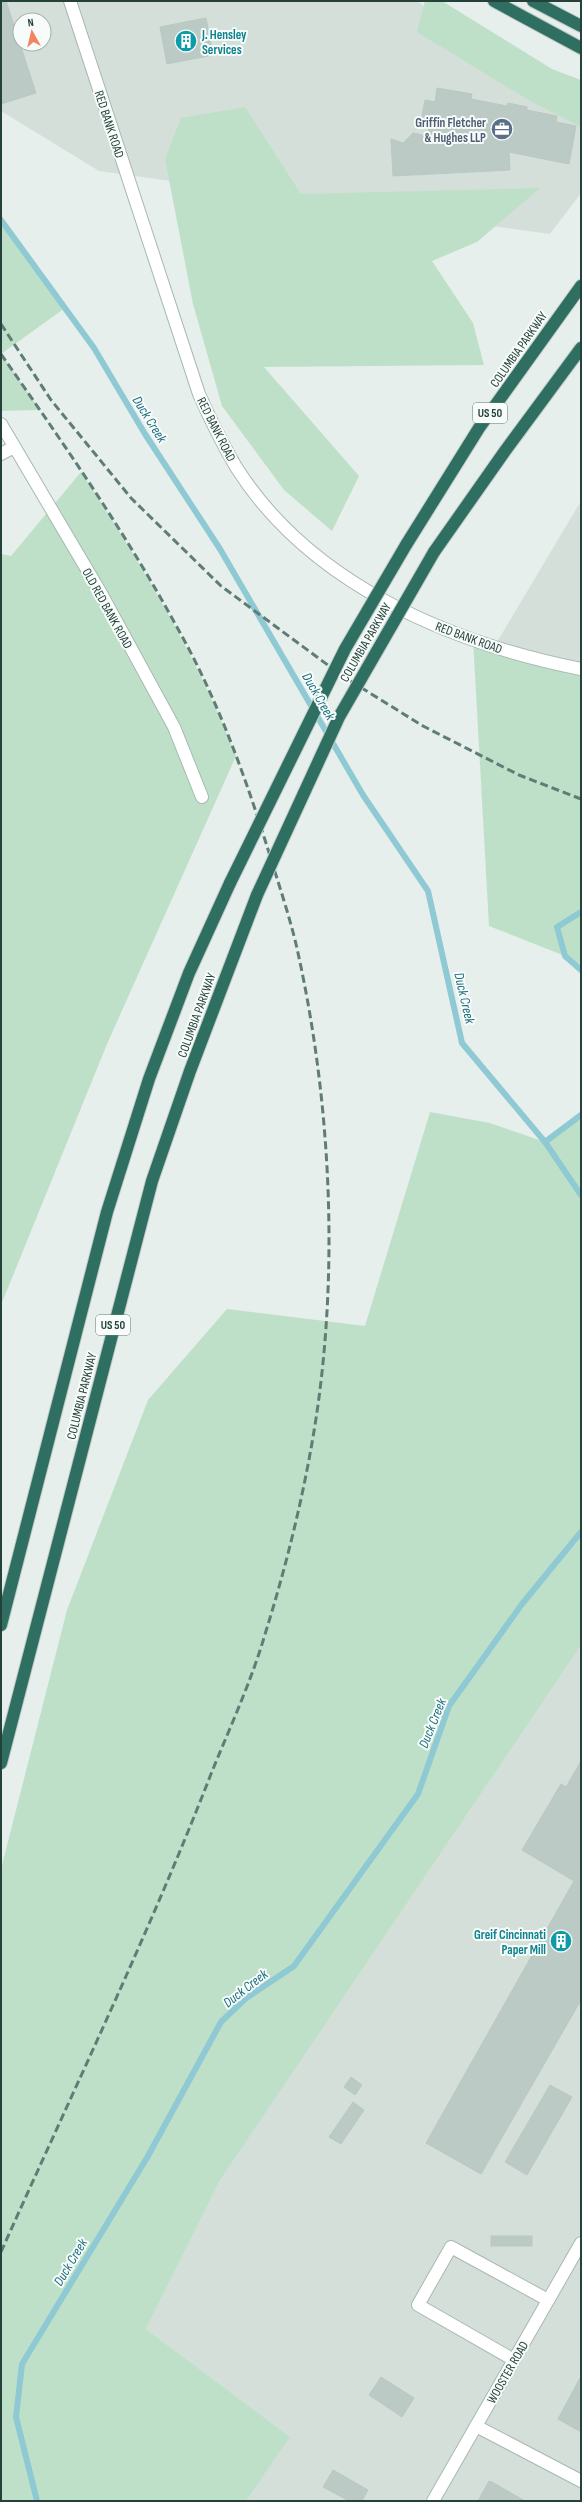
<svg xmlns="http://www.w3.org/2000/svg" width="582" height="2502" viewBox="0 0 582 2502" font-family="'Sofia Sans Condensed',sans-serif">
  <rect width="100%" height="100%" fill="#e6efeb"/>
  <!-- built -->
  <g fill="#d4dfda" fill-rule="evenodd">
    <path d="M1,1H417L581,111V193L550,234L99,171L1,111ZM20,20H44V44H20Z"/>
    <path d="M581,501V669L494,647Z"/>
    <path d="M581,1612V2501H246L289,2437L146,2329L220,2180Z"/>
  </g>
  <!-- green -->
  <g fill="#bfe0c8">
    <path d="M425,1H442L552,69L581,80V127L530,101L417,32Z"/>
    <path d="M245,107L301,194L540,188L477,242L432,261L473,323L484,365L264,367L359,476L332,531L284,490L222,406L193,304L165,159L181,118Z"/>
    <path d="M1,220L65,308L1,354L40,410L1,411Z"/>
    <path d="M81,472C142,565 195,653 236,756L107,1044L1,1305V554L11,556Z"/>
    <path d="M473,639L581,669V970L565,956L489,926Z"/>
    <path d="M430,1112L490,1123L545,1142L581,1115V1645L220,2180L146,2329L290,2437L246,2501H1V1869L67,1610L148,1400L227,1309L365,1326Z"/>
  </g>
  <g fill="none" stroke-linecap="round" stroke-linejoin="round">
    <!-- stream -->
    <g stroke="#8ec9d4" stroke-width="6">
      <path d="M1,220L94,348L145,434L220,549L363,795L428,891L462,1043L545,1142L581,1195"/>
      <path d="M581,912L557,927L565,956L581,970"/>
      <path d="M545,1142L581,1115"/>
      <path d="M37,2501L16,2417L22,2364L148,2156L221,2022L245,1999L294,1966L418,1794L449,1706L522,1604L581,1532"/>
    </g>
  </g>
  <!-- building -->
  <g fill="#bbcac4" stroke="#b8c9c2">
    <path d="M1,1H6L36,93L1,104Z"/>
    <path d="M206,18L213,55L167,64L160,27Z"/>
    <path d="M437,88L472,94L471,99L507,106L508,103L527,107V110L557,116L556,122L576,126L569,164L509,152L510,170L393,176L391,139L403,143L413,133L427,136L430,123L421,121L425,100L435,102Z"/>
    <path d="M581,1761V2000L481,2174L426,2143L574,1881L522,1850L561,1784L566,1787Z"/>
    <path d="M351,2077L362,2085L355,2095L344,2087Z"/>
    <path d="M550,2085L572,2097L527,2175L505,2162Z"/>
    <path d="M353,2102L364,2110L341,2144L329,2137Z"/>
    <rect x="491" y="2236" width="41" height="10"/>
    <path d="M381,2377L414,2398L402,2417L369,2395Z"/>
    <path d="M580,2378H581V2432L558,2419Z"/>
    <path d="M333,2470L368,2490L362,2501H349L323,2487Z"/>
    <path d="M489,2481L492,2482L525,2501H478Z"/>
  </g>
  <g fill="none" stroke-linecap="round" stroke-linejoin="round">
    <!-- minor casing -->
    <g stroke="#a8b8b2" stroke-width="14">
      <g id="minor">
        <path d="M70,1L199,394C210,419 222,443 236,467C310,584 450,643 581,669"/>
        <path d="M1,424L102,595L174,727L202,797"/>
        <path d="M1,454L14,447"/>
        <path d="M514,2360L418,2305L451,2247L548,2300"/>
        <path d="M476,2426L581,2481"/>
        <path d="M433,2501L581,2243"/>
      </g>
    </g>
    <!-- highway casing -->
    <g stroke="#c2cac8" stroke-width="14">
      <g id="highway">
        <path d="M494,1L581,48"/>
        <path d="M533,1L581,26"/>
        <path d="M406,545L479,428L581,286"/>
        <path d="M434,552L505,451L581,348"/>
        <path d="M1,1625L107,1212L149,1079L189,973L230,883"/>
        <path d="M1,1763L152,1181L190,1071L257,895"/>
      </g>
    </g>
    <!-- minor -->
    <use href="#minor" stroke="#fff" stroke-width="12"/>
    <!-- highway -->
    <use href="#highway" stroke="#2f6f62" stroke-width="12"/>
    <!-- rail -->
    <g stroke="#5f7d75" stroke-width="3" stroke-dasharray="8 4" stroke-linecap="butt">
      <path d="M1,324L51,400L131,498L221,586L344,677L423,726L519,775L581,799"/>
      <path d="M1,354C63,443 126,533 178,629C218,700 246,778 270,856C279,885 289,915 296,944C330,1094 339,1260 317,1412C306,1486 288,1560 266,1631C252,1680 230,1727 211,1774C148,1936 72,2093 1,2252"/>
    </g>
    <!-- highway-bridge casing -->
    <g stroke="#c2cac8" stroke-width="14" stroke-linecap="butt">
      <g id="highway-bridge">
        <path d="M230,883L345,649L406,545"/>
        <path d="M257,895L339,717L434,552"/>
      </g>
    </g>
    <!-- highway-bridge -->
    <use href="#highway-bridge" stroke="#2f6f62" stroke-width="12"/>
  </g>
  <!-- icons -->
  <defs>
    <g id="building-disc" transform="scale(1.15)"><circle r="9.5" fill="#0f9aa8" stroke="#f7fbf9"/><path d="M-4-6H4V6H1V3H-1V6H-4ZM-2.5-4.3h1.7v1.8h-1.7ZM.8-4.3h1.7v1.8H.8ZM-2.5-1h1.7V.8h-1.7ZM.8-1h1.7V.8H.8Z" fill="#fff"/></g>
    <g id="office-disc" transform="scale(1.15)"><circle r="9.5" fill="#5c6f8a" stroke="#f7fbf9"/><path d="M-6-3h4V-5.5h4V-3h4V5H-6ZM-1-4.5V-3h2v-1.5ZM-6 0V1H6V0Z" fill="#fff"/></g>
  </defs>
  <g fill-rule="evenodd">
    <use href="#building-disc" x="186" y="41"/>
    <use href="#office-disc" x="502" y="129"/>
    <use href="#building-disc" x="561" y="1941"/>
  </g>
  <g text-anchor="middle" stroke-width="4" stroke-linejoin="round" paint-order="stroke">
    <!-- shield labels -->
    <g fill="#f7fbf9" stroke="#637a73" stroke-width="1">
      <rect x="473" y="403" width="34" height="20" rx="3"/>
      <rect x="96" y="1315" width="34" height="20" rx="3"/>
    </g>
    <g font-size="12" font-weight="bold" fill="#24423a">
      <text x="490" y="417">US 50</text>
      <text x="113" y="1329">US 50</text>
    </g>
    <!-- culture labels -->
    <g font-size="13" font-weight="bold" fill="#0d838f" stroke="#f7fbf9" text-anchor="start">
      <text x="202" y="39">J. Hensley<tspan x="202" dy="15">Services</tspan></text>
      <text x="546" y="1939" text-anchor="end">Greif Cincinnati<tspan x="546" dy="15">Paper Mill</tspan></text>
    </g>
    <!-- service labels -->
    <g font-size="13" font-weight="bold" fill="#4e5e75" stroke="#f7fbf9" text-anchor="end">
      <text x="486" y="127">Griffin Fletcher<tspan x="486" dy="15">&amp; Hughes LLP</tspan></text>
    </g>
    <!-- street labels -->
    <g font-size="13" fill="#24423a" stroke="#f7fbf9">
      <text transform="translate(110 124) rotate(72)" y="5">RED BANK ROAD</text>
      <text transform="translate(518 349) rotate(-55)" y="5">COLUMBIA PARKWAY</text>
      <text transform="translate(217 429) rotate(63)" y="5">RED BANK ROAD</text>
      <text transform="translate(108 608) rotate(61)" y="5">OLD RED BANK ROAD</text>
      <text transform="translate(469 637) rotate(20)" y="5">RED BANK ROAD</text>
      <text transform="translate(365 642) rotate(-60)" y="5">COLUMBIA PARKWAY</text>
      <text transform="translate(196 1015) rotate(-70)" y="5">COLUMBIA PARKWAY</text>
      <text transform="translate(81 1396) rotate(-76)" y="5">COLUMBIA PARKWAY</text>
      <text transform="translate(507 2372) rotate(-60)" y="5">WOOSTER ROAD</text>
    </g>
    <!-- water labels -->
    <g font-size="14" font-style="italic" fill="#1c6f80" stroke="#f7fbf9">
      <text transform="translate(150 419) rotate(58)" y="5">Duck Creek</text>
      <text transform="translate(319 696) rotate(60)" y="5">Duck Creek</text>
      <text transform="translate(465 998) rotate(77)" y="5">Duck Creek</text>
      <text transform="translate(432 1723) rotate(-68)" y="5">Duck Creek</text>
      <text transform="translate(245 1988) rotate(-38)" y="5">Duck Creek</text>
      <text transform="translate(70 2262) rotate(-59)" y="5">Duck Creek</text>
    </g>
  </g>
  <!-- border -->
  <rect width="582" height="2502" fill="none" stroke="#24423a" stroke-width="4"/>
  <!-- north arrow -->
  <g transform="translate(32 32) rotate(352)"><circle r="19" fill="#f7fbf9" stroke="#a3b1ad"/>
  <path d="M0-3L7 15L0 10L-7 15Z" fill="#f4845f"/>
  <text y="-6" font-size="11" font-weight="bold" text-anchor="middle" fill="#24423a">N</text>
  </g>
</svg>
